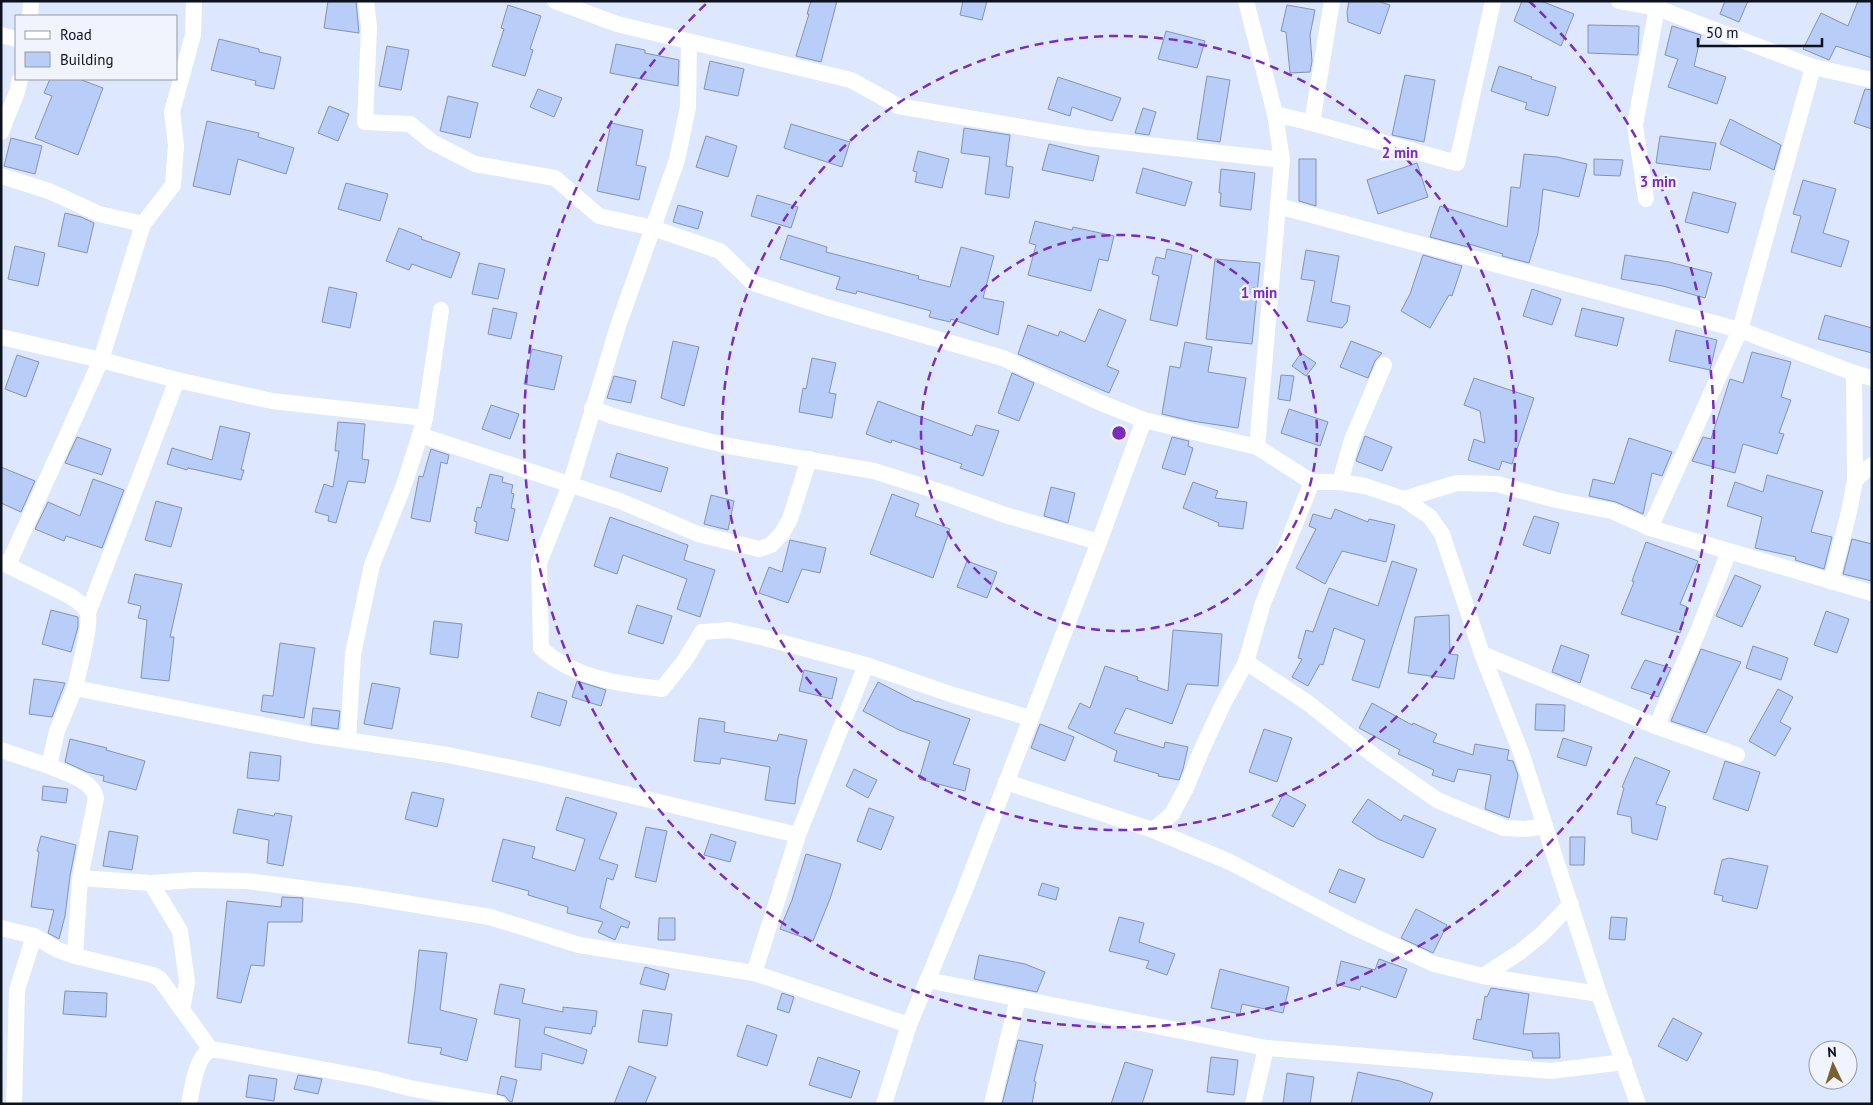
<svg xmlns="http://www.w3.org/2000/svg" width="1873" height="1105" viewBox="0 0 1873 1105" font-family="'PT Sans',sans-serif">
  <rect width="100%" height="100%" fill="#dde7fd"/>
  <!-- building -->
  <g fill="#b8cdf7" stroke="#8393b5">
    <path d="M328,1H356L359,33L324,28Z"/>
    <path d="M811,1H837L821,62L796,56L809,14H807Z"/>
    <path d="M963,1H987L982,20L960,15Z"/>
    <path d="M1349,1H1377L1390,5L1380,34L1348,22L1347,12Z"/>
    <path d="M1522,1H1541L1574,14L1561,46L1514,21Z"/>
    <path d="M1725,1H1748L1739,22L1720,14Z"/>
    <path d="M1858,1H1872V58L1836,46L1829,60L1803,49L1821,13L1848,26Z"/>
    <path d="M508,5L541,16L530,49L533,50L525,76L492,66L504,29L501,28Z"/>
    <path d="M1287,5L1315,10L1310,35L1312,61L1310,72L1290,73L1286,32L1281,31Z"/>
    <path d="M1588,25L1639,26L1638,55L1588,53Z"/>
    <path d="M1672,26L1701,35L1694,66L1726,77L1717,104L1668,87L1678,59L1665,55Z"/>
    <path d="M1166,31L1205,41L1197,68L1158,59Z"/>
    <path d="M219,39L259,49V52L281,57L274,89L255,85L256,81L211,70Z"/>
    <path d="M616,44L645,50V53L679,60L678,86L610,73Z"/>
    <path d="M387,46L409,50L401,90L379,86Z"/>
    <path d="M710,61L744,69L738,96L704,89Z"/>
    <path d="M1499,66L1532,77L1531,79L1556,87L1548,116L1525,109L1527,103L1491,91Z"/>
    <path d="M1405,75L1435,80L1424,142L1392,135Z"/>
    <path d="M1207,76L1230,80L1220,142L1197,139Z"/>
    <path d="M1058,77L1121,98L1112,121L1072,107L1070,116L1048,109Z"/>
    <path d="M50,79H79L103,88L78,155L35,138L52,96L44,93Z"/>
    <path d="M538,89L562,98L554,117L530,107Z"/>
    <path d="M1865,89L1872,90V129L1854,123Z"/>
    <path d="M448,96L478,103L470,138L440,131Z"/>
    <path d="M329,106L349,114L338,141L318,133Z"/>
    <path d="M1143,108L1156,112L1149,135L1135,133Z"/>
    <path d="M1730,119L1781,145L1774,170L1720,144Z"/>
    <path d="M207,121L259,133L258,137L294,148L286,174L238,159L230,195L193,186Z"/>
    <path d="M611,123L643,130L636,165L646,167L639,200L597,191Z"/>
    <path d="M791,124L850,142L842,167L784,148Z"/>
    <path d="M964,128L1010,135L1006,166L1013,167L1009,198L985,194L990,157L961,153Z"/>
    <path d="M706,136L737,146L728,177L696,167Z"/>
    <path d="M1660,136L1716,143L1710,170L1656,163Z"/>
    <path d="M11,138L42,146L35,174L4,166Z"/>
    <path d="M1049,144L1099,156L1093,181L1042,170Z"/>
    <path d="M918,151L949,159L942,188L915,182L917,172L913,171Z"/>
    <path d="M1524,154L1557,157L1587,164L1579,197L1543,189L1538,233L1529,263L1502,256L1503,254L1469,244L1468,247L1430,237L1440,206L1507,227L1511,187L1520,188Z"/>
    <path d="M1299,159H1316V206L1299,201Z"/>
    <path d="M1594,159L1623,160L1620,176L1594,175Z"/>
    <path d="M1417,163L1428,197L1378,214L1367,180Z"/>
    <path d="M1143,168L1192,182L1185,206L1136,193Z"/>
    <path d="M1221,169L1255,173L1251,210L1220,206L1221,193H1219Z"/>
    <path d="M1803,180L1836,189L1823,233L1849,241L1841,267L1791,252L1801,216L1793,214Z"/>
    <path d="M346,183L388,194L380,221L338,209Z"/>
    <path d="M1693,192L1736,203L1728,233L1685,222Z"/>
    <path d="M757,195L798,207L791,228L751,216Z"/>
    <path d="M678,205L703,212L698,229L673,222Z"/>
    <path d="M65,213L81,217L94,223L87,253L58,246Z"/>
    <path d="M1035,221L1072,230L1073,227L1114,236L1108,261L1099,259L1091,291L1028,275L1036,245L1029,243Z"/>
    <path d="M399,228L422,237L421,239L460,253L451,278L412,264L409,270L386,261Z"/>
    <path d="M788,235L827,247L826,252L919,276L918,279L950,287L961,247L994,256L983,298L1004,302L998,335L951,319L950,322L929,317L931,311L857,291L856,294L836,289L840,277L780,259Z"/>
    <path d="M15,246L45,253L38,286L8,279Z"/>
    <path d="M1167,249L1192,255L1177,326L1150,320L1159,276L1152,274L1156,257L1165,259Z"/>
    <path d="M1306,250L1339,256L1331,302L1350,306L1347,322L1342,328L1307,321L1315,281L1301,279Z"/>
    <path d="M1423,255L1462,266L1452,296L1449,295L1430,328L1401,311L1410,294Z"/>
    <path d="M1625,255L1669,262L1712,273L1705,298L1663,286L1621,279Z"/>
    <path d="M1215,259L1260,263L1252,344L1206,339Z"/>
    <path d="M479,263L505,269L498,299L472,294Z"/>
    <path d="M329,287L357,293L350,328L322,322Z"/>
    <path d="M1532,289L1561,299L1552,325L1523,316Z"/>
    <path d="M493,308L517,313L511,339L488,334Z"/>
    <path d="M1582,308L1624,318L1617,346L1575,336Z"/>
    <path d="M1099,309L1126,320L1107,366L1119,371L1109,393L1018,354L1028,325L1058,336L1060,331L1085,342Z"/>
    <path d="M1825,315L1872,328V353L1818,339Z"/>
    <path d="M1676,330L1717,340L1710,370L1669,361Z"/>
    <path d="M673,341L699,347L684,406L661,398Z"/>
    <path d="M1351,341L1382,353L1375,361L1368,378L1340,367Z"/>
    <path d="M1185,342L1212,347L1208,372L1246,378L1238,428L1192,421L1162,414L1170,366L1180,368Z"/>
    <path d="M532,349L562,356L554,390L524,384Z"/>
    <path d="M1752,352L1791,362L1781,397L1791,400L1779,433L1784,434L1777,454L1743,444L1735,473L1692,461L1703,437L1711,439L1730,379L1743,383Z"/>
    <path d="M1301,353L1316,363L1306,376L1292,366Z"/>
    <path d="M17,355L39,362L26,397L5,389Z"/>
    <path d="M812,358L836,363L829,393L836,394L832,418L799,412L803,388L806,389Z"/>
    <path d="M1012,373L1034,383L1019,421L998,413Z"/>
    <path d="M1281,375L1294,376L1290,401L1278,399Z"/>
    <path d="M614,376L636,381L631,403L607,398Z"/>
    <path d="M1474,378L1534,398L1512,464L1502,461L1499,470L1468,460L1474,439L1485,443L1480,411L1464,405Z"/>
    <path d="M878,401L972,436L976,425L999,431L983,476L960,468L962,464L892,440L891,443L866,434Z"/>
    <path d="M491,405L519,414L510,439L482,429Z"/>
    <path d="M1289,409L1328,422L1320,446L1281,433Z"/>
    <path d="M338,422L365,424L362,459L369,460L365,483L348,481L336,523L328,521L329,516L315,512L324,484L333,487L339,451H335Z"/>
    <path d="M220,426L250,433L241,470H244L241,480L188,468L187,470L167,464L172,448L212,460Z"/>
    <path d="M1365,436L1392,447L1382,471L1356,461Z"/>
    <path d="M77,437L111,449L102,475L65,463Z"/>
    <path d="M1172,437L1189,441L1188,446L1193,448L1185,475L1162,468Z"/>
    <path d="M1629,438L1672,452L1662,476L1652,473L1643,514L1616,502L1589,496L1593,479L1614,484Z"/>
    <path d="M431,449L449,455L447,464L441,462L430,522L411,518L419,476L423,477Z"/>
    <path d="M617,453L668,468L661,492L610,477Z"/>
    <path d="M1,467L35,481L21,512L1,503Z"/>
    <path d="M490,474L503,477L502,482L513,485L511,493L514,494L511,508L515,509L508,541L475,533L477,522L474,521L477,507L481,508Z"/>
    <path d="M1767,475L1823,491L1811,532L1832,537L1824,569L1795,560L1796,557L1755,548L1762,517L1727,506L1735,482L1763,492Z"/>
    <path d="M93,479L124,490L102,548L66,536L64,541L35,529L48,502L80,516Z"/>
    <path d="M1193,482L1218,491L1215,498L1247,502L1243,529L1218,526L1219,523L1183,508Z"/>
    <path d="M1051,487L1075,493L1068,523L1044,516Z"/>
    <path d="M892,494L919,504L915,516L950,529L933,578L870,554Z"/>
    <path d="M711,495L734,501L728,530L704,524Z"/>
    <path d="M156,501L182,508L171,547L145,540Z"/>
    <path d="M1335,509L1368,522L1369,519L1395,525L1386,562L1342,551L1325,584L1296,568L1316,529L1309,526L1313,514L1331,519Z"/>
    <path d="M1534,516L1559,523L1550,554L1523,545Z"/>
    <path d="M610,517L688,545L684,560L715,570L700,617L677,609L687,579L623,555L617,574L594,566Z"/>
    <path d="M1852,539L1872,544V581L1843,574Z"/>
    <path d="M790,540L826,548L820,573L802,569L788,603L759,593L769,567L782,572Z"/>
    <path d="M1646,542L1698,561L1680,604L1687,607L1680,633L1621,614L1634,582L1632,581Z"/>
    <path d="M967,561L997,572L987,598L957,587Z"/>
    <path d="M1392,561L1417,569L1379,688L1352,680L1365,640L1334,628L1323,665L1320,664L1308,686L1292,677L1302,659L1298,658L1306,630L1313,632L1329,588L1378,606Z"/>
    <path d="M135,574L182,584L170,637H174L169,681L141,678L147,620L138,618L141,606L128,603Z"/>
    <path d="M1735,575L1761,586L1742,627L1716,616Z"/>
    <path d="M637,605L672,616L663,644L628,633Z"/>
    <path d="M51,610L78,617V627L71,652L42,644Z"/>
    <path d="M1826,611L1849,619L1837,653L1814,645Z"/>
    <path d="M1449,615L1450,654L1458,655L1454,679L1408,673L1415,617Z"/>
    <path d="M434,621L462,624L458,658L430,654Z"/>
    <path d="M1173,630L1222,634L1218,686L1187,684L1172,724L1126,708L1114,733L1164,748L1165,742L1188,747L1183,769L1179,780L1158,776L1159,774L1114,761L1117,751L1068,728L1080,703L1090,708L1105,666L1138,677L1137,680L1168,691Z"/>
    <path d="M280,643L315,648L304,718L261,711L263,695L273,696Z"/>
    <path d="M1561,645L1589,655L1580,683L1552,672Z"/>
    <path d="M1753,646L1788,658L1781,680L1746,668Z"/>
    <path d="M1701,649L1741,662L1706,733L1671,721Z"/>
    <path d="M1645,660L1671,668L1658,697L1631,688Z"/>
    <path d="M804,670L837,678L832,699L799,691Z"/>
    <path d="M34,679L65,683L52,717L29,714Z"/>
    <path d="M577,681L606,690L601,706L572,697Z"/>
    <path d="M878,682L917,702V701L970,719L953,764L970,769L965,791L919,779L930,741L899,730L863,711Z"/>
    <path d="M372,683L400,688L392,729L364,724Z"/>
    <path d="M1778,689L1793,697L1780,722L1791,728L1775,756L1749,741Z"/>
    <path d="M538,692L567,701L560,726L531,717Z"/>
    <path d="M1372,703L1412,725L1413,723L1437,734L1433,742L1473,755L1475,744L1509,750L1507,760L1513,761L1518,775L1509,818L1485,809L1491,775L1458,769L1454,782L1432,775L1434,770L1398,754L1400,750L1359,728Z"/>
    <path d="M1536,704L1565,705L1564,731L1535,730Z"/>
    <path d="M313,708L340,711L338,729L311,725Z"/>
    <path d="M699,718L725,722L724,732L777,741L779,734L807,740L798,779L795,804L765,800L770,767L721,758L720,764L694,761Z"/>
    <path d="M1040,724L1074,737L1065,761L1031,748Z"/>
    <path d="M1264,729L1292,738L1277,782L1249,772Z"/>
    <path d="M1563,738L1592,747L1586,766L1557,757Z"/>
    <path d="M70,739L107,748L106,750L145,761L136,790L103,781L104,776L87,772L65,762Z"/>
    <path d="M250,752L281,756L279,781L247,778Z"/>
    <path d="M1635,757L1670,771L1656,804L1666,807L1657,840L1632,833L1631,817L1617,814L1624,788L1622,787Z"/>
    <path d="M1725,761L1760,772L1748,811L1713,799Z"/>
    <path d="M854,769L877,780L868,798L846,786Z"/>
    <path d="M43,786L68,789L66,803L42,800Z"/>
    <path d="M412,792L444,799L437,827L405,819Z"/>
    <path d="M1284,793L1306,805L1293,827L1272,816Z"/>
    <path d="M566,797L617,813L599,859L618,865L613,880L607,878L600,908L630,922L628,928L621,926L615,940L598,932L603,922L567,913L568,907L528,895L529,891L492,881L503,839L535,847L532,858L575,871L585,839L556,830Z"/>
    <path d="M1368,799L1401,821L1404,815L1436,829L1423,858L1378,839L1352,822Z"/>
    <path d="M869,808L894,817L881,850L857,841Z"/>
    <path d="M238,809L274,816L275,813L292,816L283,866L267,863L269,840L233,833Z"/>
    <path d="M646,827L667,831L656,882L635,877Z"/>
    <path d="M109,831L138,836L132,870L103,866Z"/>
    <path d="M711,834L736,842L730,862L704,855Z"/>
    <path d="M41,836L76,845L70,876L65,916L59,939L48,933L54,910L31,907L39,852L37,851Z"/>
    <path d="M1570,837H1585L1584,865H1570Z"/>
    <path d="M806,854L841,864L830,899L813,941L780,929L792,900Z"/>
    <path d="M1729,858L1768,866L1757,909L1722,901L1723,896L1714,894L1722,860Z"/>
    <path d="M1339,869L1365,879L1355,903L1329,892Z"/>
    <path d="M1042,883L1059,888L1056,900L1038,895Z"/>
    <path d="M282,897L303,898L302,922H268L264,966L251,965L241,1003L217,998L227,901L281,907Z"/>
    <path d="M1416,909L1447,925L1433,953L1401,938Z"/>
    <path d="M1119,917L1144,923L1139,942L1175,954L1167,975L1146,968L1149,961L1109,951Z"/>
    <path d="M1611,917L1627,918L1625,940L1609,939Z"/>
    <path d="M659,918H675V940H658Z"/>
    <path d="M419,950L447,953L440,1010L477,1019L467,1061L440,1054L442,1048L408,1043L415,990Z"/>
    <path d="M979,955L1025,964L1045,972L1037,992L974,979Z"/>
    <path d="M1379,959L1407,969L1396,998L1361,986L1360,990L1336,984L1341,961L1375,970Z"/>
    <path d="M645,967L669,974L665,990L640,984Z"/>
    <path d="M1220,969L1289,987L1283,1013L1242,1004L1240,1014L1211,1008Z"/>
    <path d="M500,984L525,989L522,1003L563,1012V1007L597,1011L595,1027L593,1026L591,1034L545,1027L544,1034L587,1050L583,1064L542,1053L541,1070L515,1067L520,1019L494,1014Z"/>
    <path d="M1491,988L1529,994L1523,1034L1559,1033L1560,1058H1533L1532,1051L1473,1039L1477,1019L1481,1020L1485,996L1487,997Z"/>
    <path d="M65,991L107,993L106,1017L63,1014Z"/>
    <path d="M782,993L794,997L789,1013L777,1009Z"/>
    <path d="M643,1010L672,1014L667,1046L638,1042Z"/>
    <path d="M1673,1018L1702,1033L1687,1061L1658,1046Z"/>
    <path d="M747,1025L777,1035L767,1066L737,1056Z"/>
    <path d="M1018,1040L1043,1045L1034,1081L1036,1082L1032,1104H1002Z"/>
    <path d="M818,1057L860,1071L851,1098L809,1085Z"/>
    <path d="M1211,1057L1238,1060L1234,1095L1207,1092Z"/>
    <path d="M1125,1062L1153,1070L1142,1104H1111Z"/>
    <path d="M629,1066L656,1077L645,1104H614Z"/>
    <path d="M1358,1072L1400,1081L1433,1093L1429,1104H1351Z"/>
    <path d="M1287,1073L1314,1077L1310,1104H1283Z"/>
    <path d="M249,1075L277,1079L274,1101L246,1097Z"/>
    <path d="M298,1075L322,1079L318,1094L294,1089Z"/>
    <path d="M501,1076L517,1080L512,1102L509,1101L505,1096L497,1094Z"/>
  </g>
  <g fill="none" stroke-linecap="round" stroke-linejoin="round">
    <!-- minor -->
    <g stroke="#fff" stroke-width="16">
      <path d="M366,1L369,27L365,122L410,124L432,142L475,164L555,178L599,216L653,228L720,251L753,283L826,307L1003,358L1101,403L1144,420L1257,447L1312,482H1340L1365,486L1404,499L1430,517L1442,534L1482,654L1522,755L1599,994L1638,1104"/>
      <path d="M555,1L617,24L851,80L898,106L1086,138L1282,160"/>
      <path d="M1246,1L1275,114L1282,160L1257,447"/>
      <path d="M1619,1L1657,8L1813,67L1872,80"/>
      <path d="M30,16L31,1"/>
      <path d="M1,35L16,39"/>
      <path d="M689,42L688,107L677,160L618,326L570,485L539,563L541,648C573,678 620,684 662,689L685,660L702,632L729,630L765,638L866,665L953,695L1030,718"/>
      <path d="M1275,114L1312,123L1457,163L1493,1"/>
      <path d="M1312,123L1332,1"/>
      <path d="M1,132L17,92L20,79"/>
      <path d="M1,176L49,191L99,214L143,224L173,185L176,145L172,112L193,35L194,1"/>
      <path d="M1646,199L1635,125L1657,8L1659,1"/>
      <path d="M1278,206L1740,330L1854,373L1872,378"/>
      <path d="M143,224L101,360L177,380L272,401L425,418"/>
      <path d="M441,310L425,418L420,435L620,501L698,534L759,549L771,545L782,533L790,519L809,459"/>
      <path d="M1,337L101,360L8,565"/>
      <path d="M592,408L612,416L676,433L729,446L874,471L947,494L1005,515L1099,542"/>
      <path d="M1855,480L1872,465"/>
      <path d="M1340,482L1352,440L1384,365"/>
      <path d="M1404,499L1457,483L1497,484L1556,500L1612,511L1650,528L1872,593"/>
      <path d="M1650,528L1740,330L1813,67"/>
      <path d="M1,562L72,597C78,602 86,606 88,614C91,626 78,673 75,688"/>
      <path d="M1831,582L1849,512L1855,480L1854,373"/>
      <path d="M88,613L177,380"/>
      <path d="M1482,654L1658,727L1662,713L1699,629L1729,551"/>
      <path d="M1246,662L1308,703L1373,755L1437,800L1504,828L1525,829L1545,826"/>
      <path d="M1658,727L1737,755"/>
      <path d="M348,740L353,654L372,565L404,485L420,435"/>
      <path d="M1,750L49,766"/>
      <path d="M1006,782L1153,830L1230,862L1354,927L1434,964L1483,976L1599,994"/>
      <path d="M1153,830L1172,814L1186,788L1202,749L1223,704L1246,662L1263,603L1312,482"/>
      <path d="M80,878L151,883L195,880L247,881L362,896L490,917L579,945L754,973L909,1025"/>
      <path d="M151,883L180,931L187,982L182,1010"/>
      <path d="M1,928L34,936L17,990L14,1104"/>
      <path d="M34,936L58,950L75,956L153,975L160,979L211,1050"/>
      <path d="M75,956L80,878L96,798C93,780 64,773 49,766L57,731L75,688L312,735L448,755L536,773L798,835"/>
      <path d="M754,973L798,835L866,665"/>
      <path d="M1483,976L1520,952L1542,934L1571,904"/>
      <path d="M927,980L1266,1048L1551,1071L1624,1062"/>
      <path d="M189,1104C192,1090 196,1053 212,1050C216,1049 220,1051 224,1051L375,1079L409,1088L499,1104"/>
      <path d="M884,1104L909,1025L964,892L1099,542L1144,420"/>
      <path d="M992,1104L1018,998"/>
      <path d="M1253,1104L1266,1048"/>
    </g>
  </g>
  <!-- distance rings -->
  <g fill="none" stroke="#7b2cbf" stroke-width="2.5" stroke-dasharray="9 6">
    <circle cx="1119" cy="433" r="198"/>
    <circle cx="1119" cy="433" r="397"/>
    <path d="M1529 1A595 595 0 1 1 709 1"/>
  </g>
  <circle cx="1119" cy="433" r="8" fill="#7b2cbf" stroke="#f1f4fc" stroke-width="2.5"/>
  <g font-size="15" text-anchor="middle" font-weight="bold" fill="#7b2cbf" stroke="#f1f4fc" stroke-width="5" stroke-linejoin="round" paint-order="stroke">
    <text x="1400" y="158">2 min</text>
    <text x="1658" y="187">3 min</text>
    <text x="1259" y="298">1 min</text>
  </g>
  <!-- border -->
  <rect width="1873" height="1105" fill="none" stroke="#0b111d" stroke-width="5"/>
  <!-- legend -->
  <rect x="15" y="15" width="162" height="65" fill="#f1f4fc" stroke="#9599a3"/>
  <rect x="25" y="31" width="25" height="8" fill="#ffffff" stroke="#9599a3"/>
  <text x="60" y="40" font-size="15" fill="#0b111d">Road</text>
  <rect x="25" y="52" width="25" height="15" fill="#b8cdf7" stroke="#9599a3"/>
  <text x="60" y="65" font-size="15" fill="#0b111d">Building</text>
  <!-- north arrow -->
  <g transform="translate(1833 1065) rotate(356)"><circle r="24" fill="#f1f4fc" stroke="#9599a3"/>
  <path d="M0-4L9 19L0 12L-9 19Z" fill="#786231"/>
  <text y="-8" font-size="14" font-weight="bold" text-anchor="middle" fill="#0b111d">N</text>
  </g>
  <!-- scale -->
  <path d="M1698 38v8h124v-8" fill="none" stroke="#0b111d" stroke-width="2.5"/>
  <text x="1706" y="38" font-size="15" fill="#0b111d" stroke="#f1f4fc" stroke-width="4" paint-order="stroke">50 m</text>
</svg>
